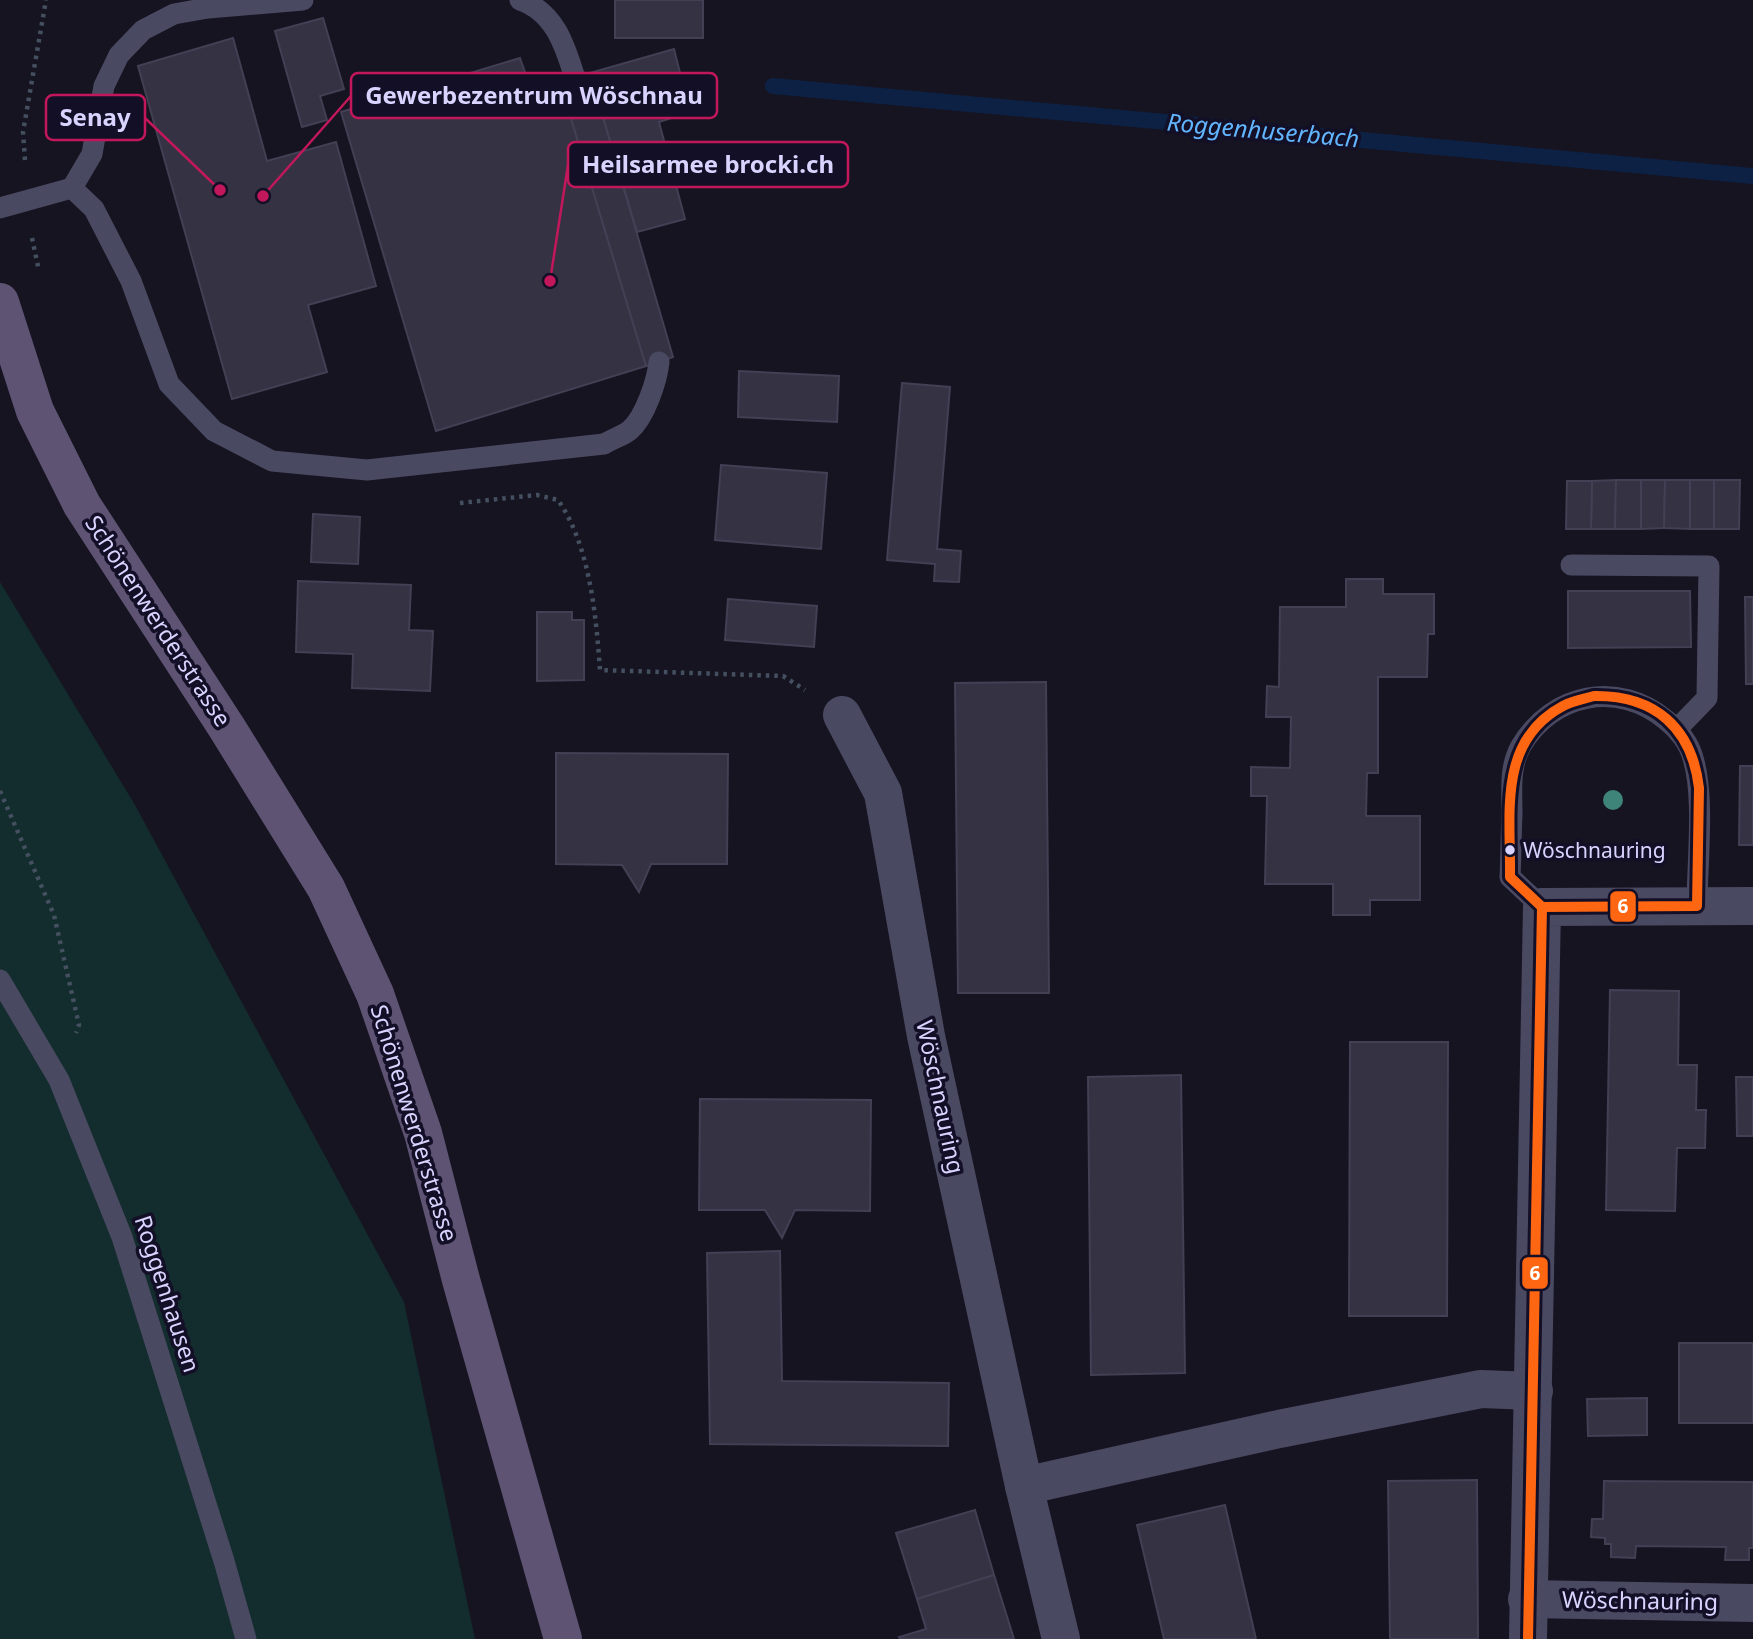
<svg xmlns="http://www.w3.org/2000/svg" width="1753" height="1639" viewBox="0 0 1753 1639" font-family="'Noto Sans',sans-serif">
  <rect width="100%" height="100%" fill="#161421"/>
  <!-- green -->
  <path fill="#132c2d" d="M0,582L135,805L404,1302L475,1639H0Z"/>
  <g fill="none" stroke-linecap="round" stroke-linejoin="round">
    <!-- stream -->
    <path stroke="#0d2144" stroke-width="16" d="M773,86L1753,176"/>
  </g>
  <!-- building -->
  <g fill="#343243" stroke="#433f54" stroke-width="2">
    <rect x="615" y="0" width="88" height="38"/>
    <path d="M323,18L344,89L320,96L327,120L302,127L275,31Z"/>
    <path d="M233,38L267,161L336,142L376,286L308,305L327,372L232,399L138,66Z"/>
    <path d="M674,49L690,112L659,122L685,219L637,232L590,73Z"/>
    <path d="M520,58L532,92L560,82L646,366L436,431L341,112Z"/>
    <path d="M590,73L673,357L646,366L560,82Z"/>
    <path d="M739,371L839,376L837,422L738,417Z"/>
    <path d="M902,383L950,387L937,549L961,551L959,582L934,581L935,564L887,560Z"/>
    <path d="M721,465L827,473L821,549L715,540Z"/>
    <path d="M1616,480L1615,529H1591L1592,481Z"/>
    <path d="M1616,480H1641V529H1615Z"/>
    <path d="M1641,480H1665L1664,528L1641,529Z"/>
    <path d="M1665,480H1690V529L1664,528Z"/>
    <rect x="1690" y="480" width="24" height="49"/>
    <path d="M1714,480H1740L1739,529H1714Z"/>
    <path d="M1567,481H1592L1591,529H1566Z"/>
    <path d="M313,514L360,517L358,564L311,562Z"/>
    <path d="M1346,579H1383V594H1434V634H1428L1427,677H1378V773H1367L1366,816H1420V900H1370V915H1333V884H1265L1267,796H1251V767L1290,768L1291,717H1266L1267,686L1279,687L1280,607H1346Z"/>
    <path d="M298,581L411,585L409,630L433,631L430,691L352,688L353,654L296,652Z"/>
    <path d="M1568,591H1690L1691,647L1568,648Z"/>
    <path d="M1745,597H1753V684H1746Z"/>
    <path d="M728,599L817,606L814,647L725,640Z"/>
    <path d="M537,612H572V620H584V680L537,681Z"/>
    <path d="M1046,682L1049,993H958L955,683Z"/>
    <path d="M556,753L728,754L727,864H651L639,892L622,865L556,864Z"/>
    <path d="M1740,766H1753V845H1739Z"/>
    <path d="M1610,990L1679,991L1678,1065H1697L1696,1110H1706L1705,1148H1677L1675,1211L1606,1210Z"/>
    <path d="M1350,1042H1448L1447,1316H1349Z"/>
    <path d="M1181,1075L1185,1373L1091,1375L1088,1077Z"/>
    <path d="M1736,1077H1753V1136H1737Z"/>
    <path d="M700,1099L871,1100L870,1211L795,1210L782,1238L765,1210H699Z"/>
    <path d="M780,1251L782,1381L949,1383L948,1446L710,1444L707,1253Z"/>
    <rect x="1679" y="1343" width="74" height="80"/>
    <path d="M1647,1398V1435L1588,1436L1587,1399Z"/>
    <path d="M1477,1480L1478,1639H1390L1388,1481Z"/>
    <path d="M1604,1481L1753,1482V1548H1749V1560H1725L1726,1547L1636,1546L1635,1558L1611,1557V1544H1605V1538L1591,1537L1592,1519H1603Z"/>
    <path d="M1225,1505L1256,1639H1164L1137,1525Z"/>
    <path d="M975,1510L994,1575L917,1599L896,1533Z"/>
    <path d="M994,1575L1014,1639H900L899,1637L926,1629L917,1599Z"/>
  </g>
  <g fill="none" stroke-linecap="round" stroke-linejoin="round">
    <!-- path -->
    <g stroke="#44505f" stroke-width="4.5" stroke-dasharray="3.5 5" stroke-linecap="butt">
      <path d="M25,160L23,132L46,0"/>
      <path d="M32,238L39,271"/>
      <path d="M460,503L537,495L558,500C590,546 596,615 600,670L783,676L805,690"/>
      <path d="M0,791L54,915L79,1025L76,1033"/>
    </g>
    <!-- lane -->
    <g stroke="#4a4962" stroke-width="21">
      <path d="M520,0C555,12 565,46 575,78"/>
      <path d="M72,188L92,154L104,86L119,55L143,30L174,14L208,8L303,0"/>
      <path d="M0,208L72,188L94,209L131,281L169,384L214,431L272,461L367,470L604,444C612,439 623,436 630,430C645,417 657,381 659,362"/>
      <path d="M1571,565L1709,566L1707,698L1677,729"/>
      <path d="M1542,907L1510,877C1511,856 1511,835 1512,814C1512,791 1509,767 1521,746C1552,693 1619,680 1666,720C1678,729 1689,743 1693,758C1705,797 1697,864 1697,906"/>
      <path d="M0,980L59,1080L122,1237L224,1561L246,1639"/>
    </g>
    <!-- street -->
    <g stroke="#4a4962" stroke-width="38">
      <path d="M842,715L883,793L926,1036L1024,1486L1061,1639"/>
      <path d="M1024,1486L1279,1429L1481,1389L1534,1391"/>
      <path d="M1527,1599L1753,1603"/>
      <path d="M1528,1639L1542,907L1753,906"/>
    </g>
    <!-- primary -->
    <path stroke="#5e5373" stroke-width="38" d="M0,302L35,411L82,505L227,728L326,888L375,994L423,1133L461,1280L563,1639"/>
    <!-- bus-1 casing -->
    <g stroke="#130f26" stroke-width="16">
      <g id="bus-1">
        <path d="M1594,696C1655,695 1692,728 1699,788L1697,906L1542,907L1510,877C1511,814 1497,741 1563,706C1572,701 1584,699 1594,696Z"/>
        <path d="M1528,1639L1542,907"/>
      </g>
    </g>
    <!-- bus-1 -->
    <use href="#bus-1" stroke="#ff6612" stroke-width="10"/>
  </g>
  <!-- trees -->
  <circle fill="#3e8478" cx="1613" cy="800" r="10"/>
  <!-- markers -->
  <circle fill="#d9d4ff" stroke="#130f26" stroke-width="2.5" cx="1510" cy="850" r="6"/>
  <g text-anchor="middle" stroke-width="7" stroke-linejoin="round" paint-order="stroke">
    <!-- bus labels -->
    <g font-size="21" fill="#d9d4ff" stroke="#130f26" text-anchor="start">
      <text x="1523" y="858">Wöschnauring</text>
    </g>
    <!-- street labels -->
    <g font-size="23" fill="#d9d4ff" stroke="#130f26">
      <text transform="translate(158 621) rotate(57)" y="8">Schönenwerderstrasse</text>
      <text transform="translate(940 1097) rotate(78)" y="8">Wöschnauring</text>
      <text transform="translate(414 1123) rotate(73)" y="8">Schönenwerderstrasse</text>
      <text transform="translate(167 1294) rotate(72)" y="8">Roggenhausen</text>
      <text transform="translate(1640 1601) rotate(1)" y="8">Wöschnauring</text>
    </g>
    <!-- water labels -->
    <g font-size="24" font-style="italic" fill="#62b6ff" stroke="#130f26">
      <text transform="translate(1263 131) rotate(5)" y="8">Roggenhuserbach</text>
    </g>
  </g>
  <!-- callouts -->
  <path fill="none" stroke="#c2185b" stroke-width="2.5" d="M263 196L351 96M220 190L145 118M550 281L568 165"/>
  <g fill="#c2185b" stroke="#130f26" stroke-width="2.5">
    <circle cx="263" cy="196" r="7"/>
    <circle cx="220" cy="190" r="7"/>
    <circle cx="550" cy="281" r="7"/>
  </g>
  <g fill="#130f26" stroke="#c2185b" stroke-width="2.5">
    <rect x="351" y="73" width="366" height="45" rx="7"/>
    <rect x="46" y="95" width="99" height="45" rx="7"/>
    <rect x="568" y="142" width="280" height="45" rx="7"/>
  </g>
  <g font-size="24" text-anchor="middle" font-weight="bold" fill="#d9d4ff">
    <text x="534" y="104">Gewerbezentrum Wöschnau</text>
    <text x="95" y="126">Senay</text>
    <text x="708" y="173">Heilsarmee brocki.ch</text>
  </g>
  <g stroke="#130f26" stroke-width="2.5">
    <rect x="1609" y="890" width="28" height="33" rx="7" fill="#ff6612"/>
    <rect x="1521" y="1256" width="28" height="34" rx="7" fill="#ff6612"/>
  </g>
  <g font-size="19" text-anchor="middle" font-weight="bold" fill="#fff">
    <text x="1623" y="913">6</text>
    <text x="1535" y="1280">6</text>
  </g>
</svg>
